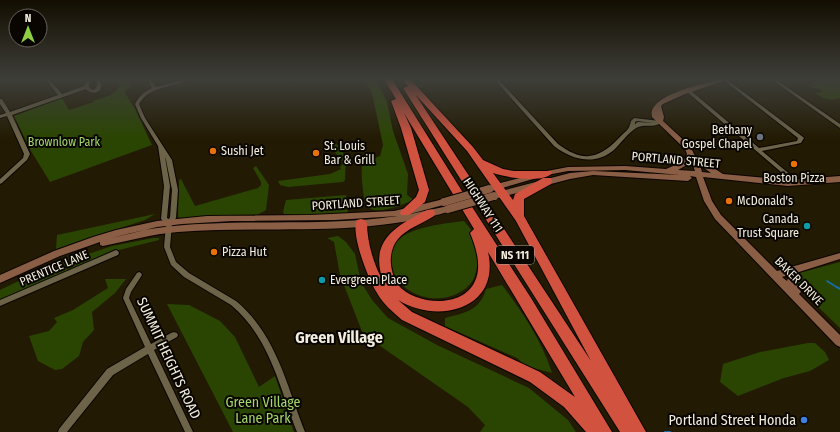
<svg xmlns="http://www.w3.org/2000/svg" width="840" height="432" viewBox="0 0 840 432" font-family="'Fira Sans Condensed',sans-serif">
  <rect width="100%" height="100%" fill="#221a02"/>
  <!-- green -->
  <g fill="#2a4502">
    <path d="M114,79H126L131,86V88L125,90V93L135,109L152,145L50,182L31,151L14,116L62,98L69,110L94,102L93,101L111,95L120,87Z"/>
    <path d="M364,79H376L387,102L393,131L408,174L407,195L414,200C403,204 376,217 367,206C364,202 364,196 363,191C362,181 361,173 362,163L380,156L383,145L372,93Z"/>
    <path d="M823,79H840V98C831,101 823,99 815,93L822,92L821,90L809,86V85L816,86L812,82L823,81Z"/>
    <path d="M332,141L340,147L346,159L345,180L343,182L288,187L280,185L278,181L330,174L341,169L340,167L342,165L343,162L328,144Z"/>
    <path d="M256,166L269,185L266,210L255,216L182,219L178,217L179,180L181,179L195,206L258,188L261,185V182L253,168Z"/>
    <path d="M346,195L348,213L319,216L284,214L283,212L286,200Z"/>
    <path d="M155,214L145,220L56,249L57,235Z"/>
    <path d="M464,221L480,241C478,251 478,272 473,280C452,312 393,300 391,260C390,253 391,245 397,240C416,226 441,224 464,221Z"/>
    <path d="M338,236L346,242L355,254L361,282L372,300L388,318L437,345L529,388L568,420L576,432H480L485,425L468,407L363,334L340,275L334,242L327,238Z"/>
    <path d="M153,238H159V240L119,250L0,301V290L41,270L112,246Z"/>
    <path d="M840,262V328L788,278V276Z"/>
    <path d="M105,279H126L115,293L92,312L94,330L83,342L79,356L62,369L55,370L38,361L29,336L49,331L57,322L54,318L73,310L108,288Z"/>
    <path d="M502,285C522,311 542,341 552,373L526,366L517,358L445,326V318C464,313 480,311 486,289Z"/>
    <path d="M167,304L189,305L220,321L235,337L259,387L275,376L294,432H233Z"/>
    <path d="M808,343H815L825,352L829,360L810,371L784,378L738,396L720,382L723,364L760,352Z"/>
  </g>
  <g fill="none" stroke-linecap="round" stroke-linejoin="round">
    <!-- stream-far1 -->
    <path stroke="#186da8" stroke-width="1.5" d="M827,281L838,288"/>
    <!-- stream -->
    <g stroke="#186da8" stroke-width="2">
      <path d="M837,287L840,289"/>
      <path d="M665,432H670"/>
    </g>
    <!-- street casing -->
    <g stroke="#0c0500" stroke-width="2">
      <g id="street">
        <path d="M45,79H49L62,94L84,86L85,83L88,79H98C108,89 94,98 86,89L12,115L30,154L27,160L2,183L0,184V179L23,158L24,154L7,116L0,118V115L6,113L0,104V99H2L10,112L58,95ZM92,80L96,81L97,84L96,88L94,90L90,89L89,86L90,82Z"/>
        <path d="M147,79H151L156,87L186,79H192C176,88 151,84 139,104L145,118L172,160L178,190L176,218L172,224L170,247L176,262L189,273L236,301C276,334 287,386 305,432H297C279,386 270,338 231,305L184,277L171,265L164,247L166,224L161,219L164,186L158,146L141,118L135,104C139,96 144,92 152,88ZM165,157L166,160L172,190L170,217L169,219L167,218L170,186Z"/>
        <path d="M286,79H290L291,80L289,81Z"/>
        <path d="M494,79H498L558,144C582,162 598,160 619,138C625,131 629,131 631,121L634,118L660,121L662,122C653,129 646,123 636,128C627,134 621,143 614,150C595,166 572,160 554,146ZM637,121L654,123L638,122L636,123L635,125V122Z"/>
        <path d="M722,79H726L803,137L804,138L801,143L762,151L799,182L800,183L799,184H795L686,91L688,90H690L759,148L797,141L798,138Z"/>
        <path d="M771,79H775L840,124V128Z"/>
        <path d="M116,250L118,251L119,253L118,255L0,306V300Z"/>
        <path d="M139,272L141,273L142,275L131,292L129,298L151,344L171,333L174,332L177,333L178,335L177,337L154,350L193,432H185L148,354L113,375L67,432H58L59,429L107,369L145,347L123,298L126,289L137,273Z"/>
      </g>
    </g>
    <!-- secondary casing -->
    <g stroke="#0c0500" stroke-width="2">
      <g id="secondary">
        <path d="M722,79H730L685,94L663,104L661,106L664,117L663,121L690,146L695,156L723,174L788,180L840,176V182L788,186L703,177L712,201L721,215L777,271L840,253V259L799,272L796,281L801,292L799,294L840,335V347L836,345L715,219L704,201L696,177L690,176L692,178L688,181L593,175L570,179L498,198L494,195L498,192L570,173L593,171L680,175L625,170L568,171L547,175L492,191L488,188L489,186L547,171L568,167L625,166L666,169L680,163L685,158L687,154L685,149L652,117C646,95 706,83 722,79ZM691,161L695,171L678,170L685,166ZM700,165L711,173L702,172ZM789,275L787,281L782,277Z"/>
        <path d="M444,199L447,200L448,202L447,204L406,215L448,206L451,207L452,209L451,211C362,238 269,225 178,232C152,234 128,241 103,246L100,245V242L60,256L0,283V275L54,251L93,237L116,230L157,221L207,216L310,215L394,211ZM398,216C318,228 237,217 157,228C142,230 127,234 112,238L157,227L182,224L232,221L335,220Z"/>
      </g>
    </g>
    <!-- highway casing -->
    <g stroke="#0c0500" stroke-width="2">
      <g id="highway">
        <path d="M384,79H392L465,196L531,298L612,432H586L564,407L530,382L402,320C393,312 383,304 377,293C369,281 350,233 357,220L361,219L365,220L367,223C367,242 374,266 384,283C371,250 385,232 414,217C420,214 427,208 434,210L435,213L434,216C422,224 407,228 398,239C392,246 390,256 391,265C392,271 394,280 398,285C415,305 463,309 475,281C482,266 476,247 470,233L474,229L404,113L411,128L429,190L425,202L409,215H401L400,212L416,197L419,190L401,128L391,101L396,99ZM488,252L575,397L540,372L412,312L398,300C438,325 501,309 488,252Z"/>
        <path d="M402,79H410L473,147L483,160L503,169L514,171H551L552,173C544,184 504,177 493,173L513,200L515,194L543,178H551L552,181L551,184L524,199V216L646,432H620L403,88L408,86ZM415,94L467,151L516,221L591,361Z"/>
      </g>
    </g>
    <!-- street -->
    <use href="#street" fill="#6c6348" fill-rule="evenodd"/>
    <!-- secondary -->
    <use href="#secondary" fill="#8a5e45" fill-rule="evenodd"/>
    <!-- highway -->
    <use href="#highway" fill="#d1523f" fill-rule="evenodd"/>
    <!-- secondary-bridge casing -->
    <g stroke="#0c0500" stroke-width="10" stroke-linecap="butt">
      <g id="secondary-bridge">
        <path d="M444,202L489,189"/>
        <path d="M448,209L494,196"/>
      </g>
    </g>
    <!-- secondary-bridge -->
    <use href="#secondary-bridge" stroke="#8a5e45" stroke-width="8"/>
  </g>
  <!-- sky -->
  <linearGradient id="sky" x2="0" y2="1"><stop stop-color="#130e01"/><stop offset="0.57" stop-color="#3e3e39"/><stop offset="1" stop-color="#3e3e39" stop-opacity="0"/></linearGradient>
  <rect width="840" height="139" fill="url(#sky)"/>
  <!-- markers -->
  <circle fill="#6b7280" stroke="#090601" stroke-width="1.5" cx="760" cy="137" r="4"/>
  <g fill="#e8710a" stroke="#090601" stroke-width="1.5">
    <circle cx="213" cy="151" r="4"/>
    <circle cx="316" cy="153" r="4"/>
    <circle cx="794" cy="164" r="4"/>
    <circle cx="729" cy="201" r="4"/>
    <circle cx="214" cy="252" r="4"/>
  </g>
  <g fill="#0f9aa8" stroke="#090601" stroke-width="1.5">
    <circle cx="807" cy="226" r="4"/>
    <circle cx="322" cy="280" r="4"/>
  </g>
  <circle fill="#3f7fe0" stroke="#090601" stroke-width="1.5" cx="804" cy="420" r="4"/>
  <g text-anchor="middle" stroke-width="4" stroke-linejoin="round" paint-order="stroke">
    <!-- shield labels -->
    <rect fill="#090601" stroke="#ada89c" stroke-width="1" x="496" y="246" width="38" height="18" rx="3"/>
    <g font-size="11" font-weight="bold" fill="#f3eddf">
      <text x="515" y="259">NS 111</text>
    </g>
    <!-- poi labels -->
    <g font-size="12" fill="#f3eddf" stroke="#090601" text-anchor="start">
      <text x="752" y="134" text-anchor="end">Bethany<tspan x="752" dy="14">Gospel Chapel</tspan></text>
      <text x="324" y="150">St. Louis<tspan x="324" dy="14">Bar &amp; Grill</tspan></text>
      <text x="221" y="155">Sushi Jet</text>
      <text x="794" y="182" text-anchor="middle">Boston Pizza</text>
      <text x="737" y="205">McDonald's</text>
      <text x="799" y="223" text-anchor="end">Canada<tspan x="799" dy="14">Trust Square</tspan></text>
      <text x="222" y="256">Pizza Hut</text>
      <text x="330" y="284">Evergreen Place</text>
    </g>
    <!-- park labels -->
    <g font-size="12" fill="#a2d769" stroke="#090601">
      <text x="64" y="146">Brownlow Park</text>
    </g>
    <!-- street labels -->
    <g font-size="12" fill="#f3eddf" stroke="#090601">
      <text transform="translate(676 160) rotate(5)" y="4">PORTLAND STREET</text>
      <text transform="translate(356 203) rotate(-4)" y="4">PORTLAND STREET</text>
      <text transform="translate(483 205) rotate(57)" y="4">HIGHWAY 111</text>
      <text transform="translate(54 268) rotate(-23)" y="4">PRENTICE LANE</text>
      <text transform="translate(799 281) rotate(45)" y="4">BAKER DRIVE</text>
    </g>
    <!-- near-street labels -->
    <g font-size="14" fill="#f3eddf" stroke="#090601">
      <text transform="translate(169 358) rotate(65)" y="5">SUMMIT HEIGHTS ROAD</text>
    </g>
    <!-- near-park labels -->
    <g font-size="14" fill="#a2d769" stroke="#090601">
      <text x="263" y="407">Green Village<tspan x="263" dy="16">Lane Park</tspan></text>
    </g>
    <!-- near-poi labels -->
    <g font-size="14" fill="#f3eddf" stroke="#090601" text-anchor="end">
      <text x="796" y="425">Portland Street Honda</text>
    </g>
    <!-- near-neighbourhood labels -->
    <g font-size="16" font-weight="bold" fill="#f3eddf" stroke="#090601">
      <text x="339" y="343">Green Village</text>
    </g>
  </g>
  <!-- north arrow -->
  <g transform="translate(28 28)"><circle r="19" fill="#090601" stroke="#67625a"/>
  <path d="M0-3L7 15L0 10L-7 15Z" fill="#8fcd42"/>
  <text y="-6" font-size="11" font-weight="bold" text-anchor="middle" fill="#f3eddf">N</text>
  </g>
</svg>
